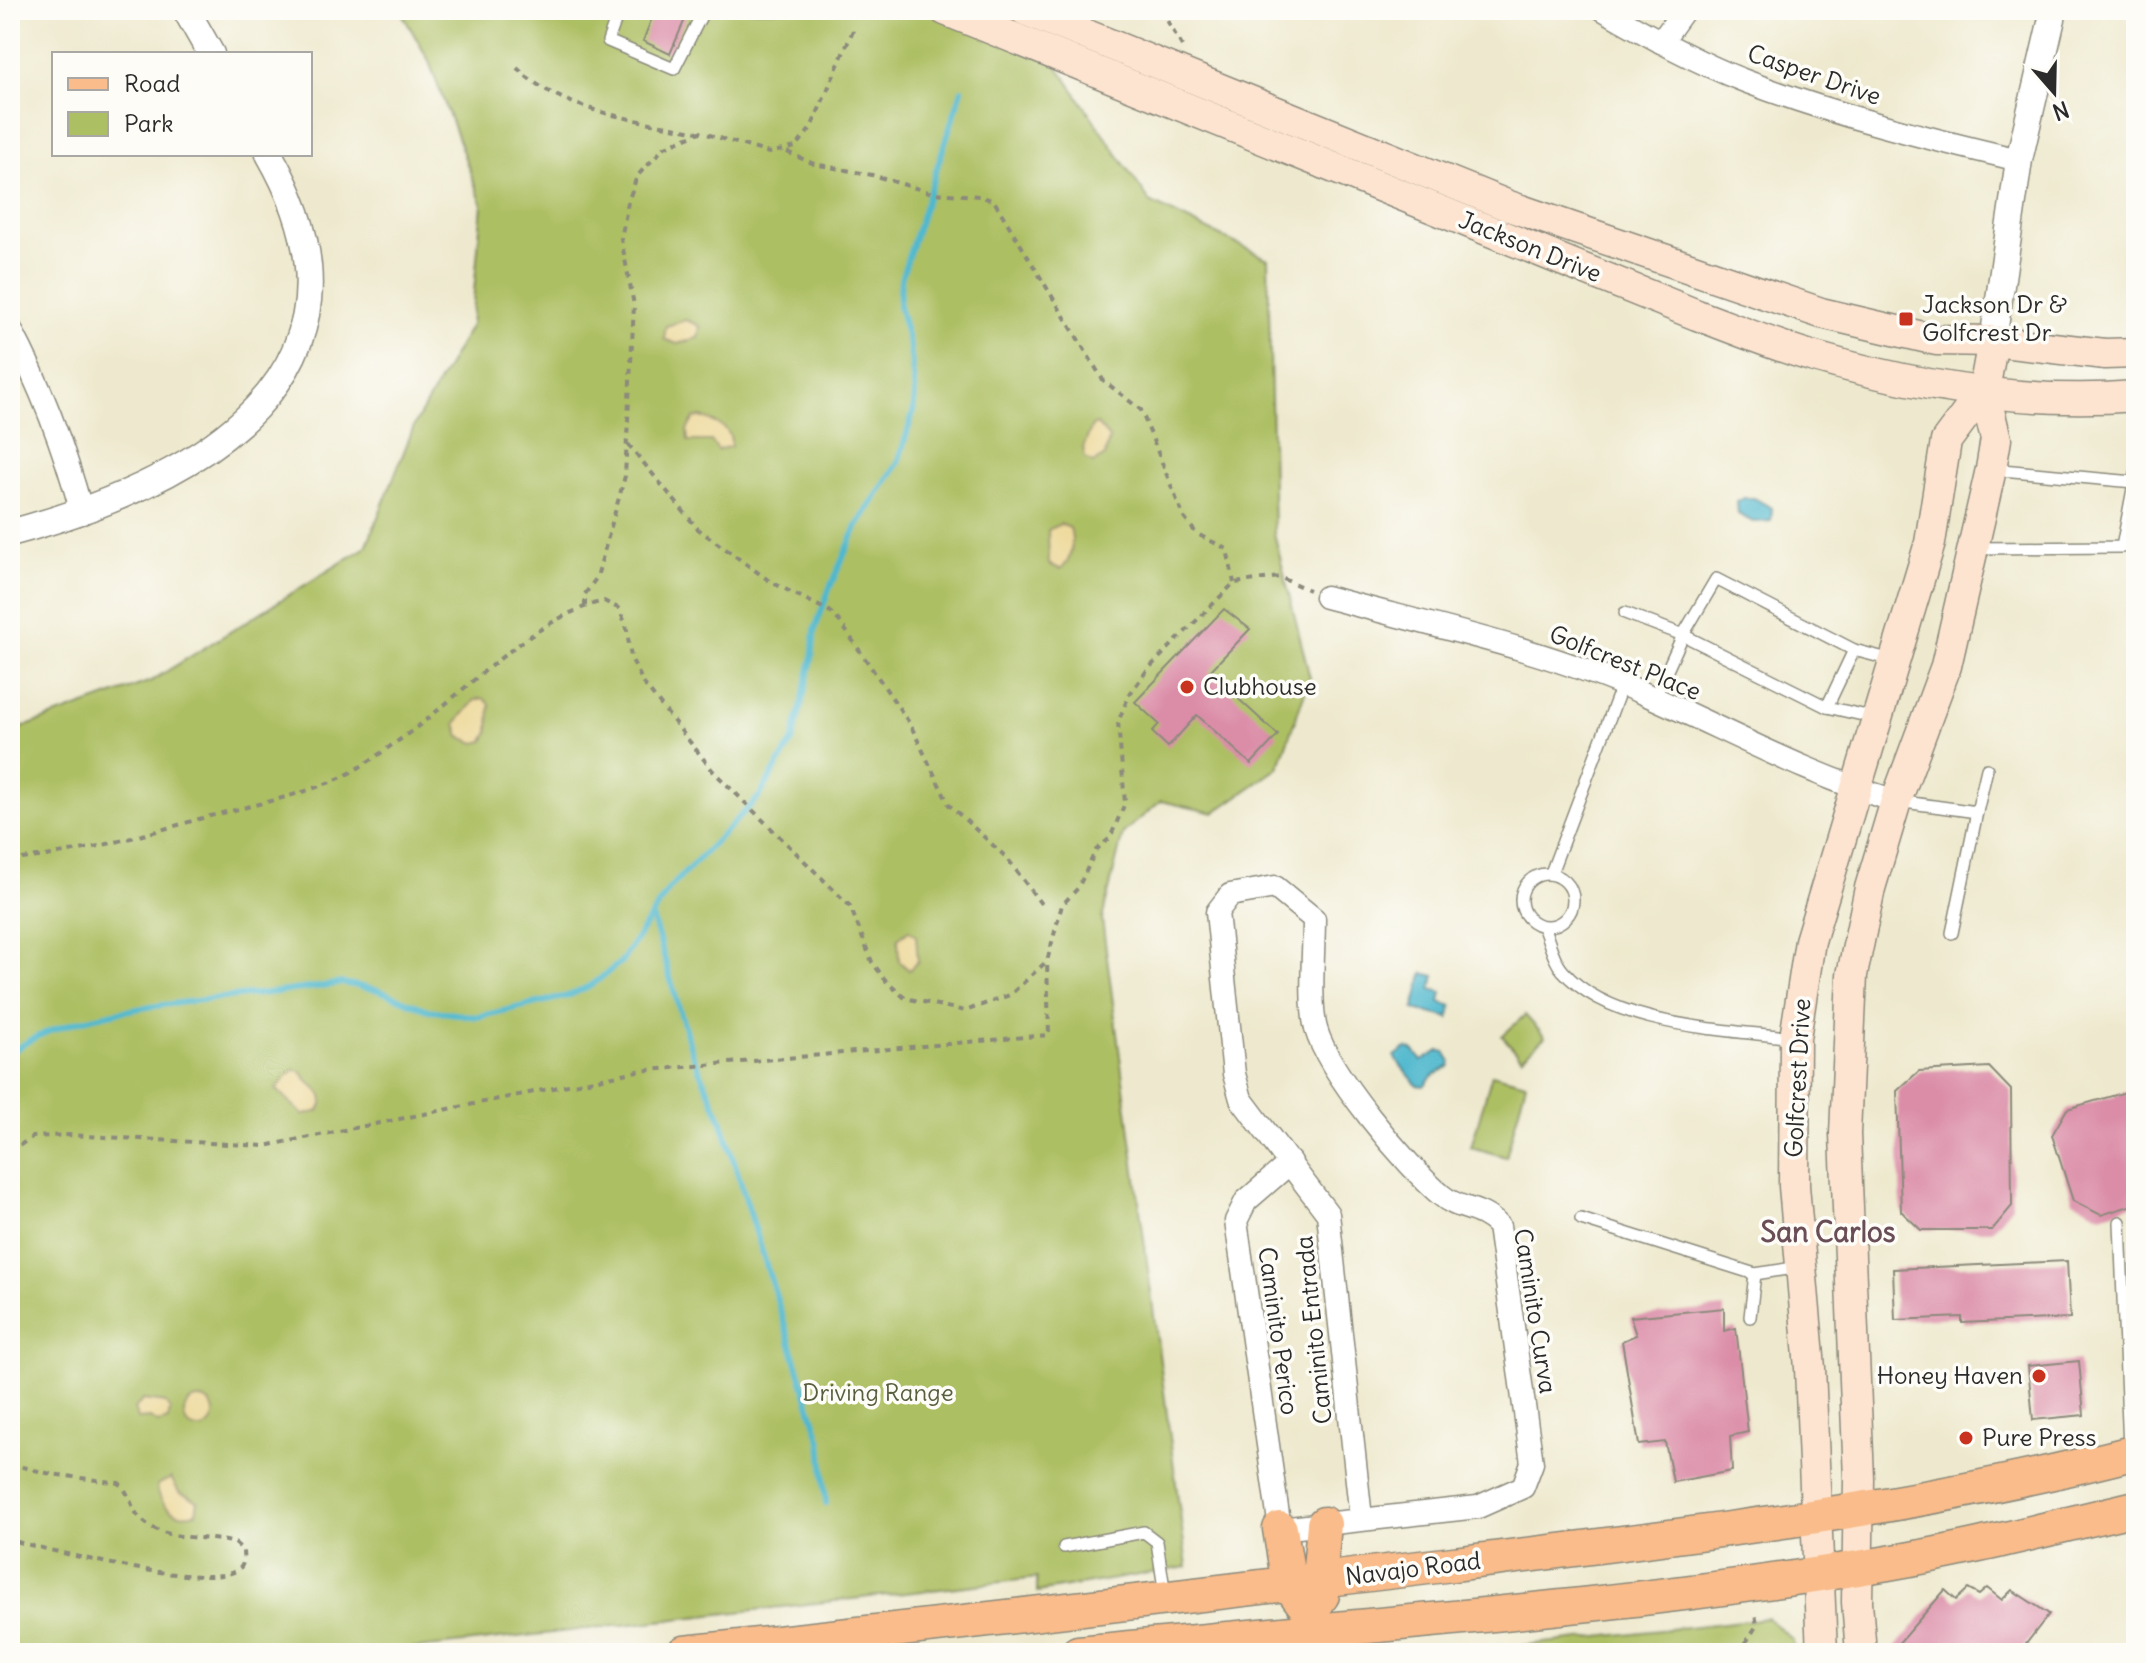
<svg xmlns="http://www.w3.org/2000/svg" width="2146" height="1663" viewBox="0 0 2146 1663" font-family="Delius,sans-serif">
  <rect width="100%" height="100%" fill="#fdfcf7"/>
  <filter id="ink" filterUnits="userSpaceOnUse"><feTurbulence type="fractalNoise" baseFrequency=".0125" numOctaves="2"/><feDisplacementMap in="SourceGraphic" scale="16" xChannelSelector="R" yChannelSelector="G"/><feConvolveMatrix kernelMatrix="1 2 1 2 8 2 1 2 1" color-interpolation-filters="sRGB"/></filter>
  <filter id="wash" filterUnits="userSpaceOnUse"><feTurbulence type="fractalNoise" baseFrequency=".006" numOctaves="4" result="noise"/><feDisplacementMap in="SourceGraphic" scale="32" xChannelSelector="R" yChannelSelector="G"/><feGaussianBlur stdDeviation="1.8" result="paint"/><feColorMatrix in="noise" values="0 0 0 0 0 0 0 0 0 0 0 0 0 0 0 0 0 1.4 0 .05"/><feComposite in="paint" operator="in"/></filter>
  <g filter="url(#wash)">
    <rect width="100%" height="100%" fill="#eee9ce"/>
    <!-- green -->
    <g fill="#adbf63" stroke="#6c7547" stroke-width="2">
      <path d="M400,10H1019L1150,202L1268,259L1274,533L1310,678L1278,768L1214,813L1161,801L1123,833L1102,919L1187,1567L1037,1592V1578L375,1653H10V732L151,681L366,547L415,424L471,325L482,204L428,59Z"/>
      <path d="M1525,1015L1545,1037L1522,1058L1502,1036Z"/>
      <path d="M1492,1074L1526,1083L1506,1157L1471,1147Z"/>
      <path d="M1768,1618L1793,1640L1794,1653H1456Z"/>
    </g>
    <!-- sand -->
    <g fill="#eeda9e" stroke="#8c8264" stroke-width="2">
      <path d="M686,320L700,326L698,338L677,344L664,339L666,326Z"/>
      <path d="M701,417C716,423 733,427 731,446L718,450L711,441H688L687,430L694,418Z"/>
      <path d="M1097,424L1109,438L1105,456L1093,463L1085,458L1083,448L1092,426Z"/>
      <path d="M1060,524L1070,528C1074,541 1072,561 1060,569L1049,564L1048,530Z"/>
      <path d="M483,698L490,704L489,732L484,741L476,743L460,737L456,723L475,700Z"/>
      <path d="M909,930L916,936L918,961L909,970L899,961L898,938Z"/>
      <path d="M293,1070C305,1072 302,1075 309,1082C319,1092 328,1095 319,1111L303,1115L276,1089Z"/>
      <circle cx="199" cy="1414" r="15"/>
      <path d="M143,1400L166,1403L170,1410L168,1420L158,1423L150,1418L138,1419L134,1409Z"/>
      <path d="M171,1478L179,1492L198,1501L196,1513C175,1519 159,1506 157,1485Z"/>
    </g>
    <!-- water -->
    <g fill="#4fb8cd" stroke="#3d727c" stroke-width="2">
      <path d="M1744,498H1754L1772,508L1771,521L1753,522L1738,514L1737,502Z"/>
      <path d="M1423,973L1435,976L1431,989L1442,992L1440,1002L1452,1006L1449,1018L1414,1009Z"/>
      <path d="M1406,1048L1413,1050L1422,1061L1439,1051L1445,1052L1451,1062L1449,1067L1432,1076L1424,1086L1416,1085C1410,1074 1399,1067 1395,1056Z"/>
    </g>
    <g fill="none" stroke-linecap="round" stroke-linejoin="round">
      <!-- stream -->
      <g stroke="#4fb8cd" stroke-width="6">
        <path d="M652,916L693,1056L720,1116L821,1442L826,1503"/>
        <path d="M10,1054C72,999 257,1000 342,983L378,990L428,1010L477,1017L568,996L592,985L622,961L669,889L759,797L793,740L812,659L815,629L830,587L857,526L898,463L913,413L915,395L910,347L899,306L901,279L962,90"/>
      </g>
    </g>
    <g id="blocks">
      <!-- building -->
      <g fill="#db8da8">
        <path d="M655,10H689L670,54L643,41Z"/>
        <path d="M1224,609L1250,629L1209,672L1278,735L1251,764L1197,715L1168,747L1152,732L1159,724L1135,702Z"/>
        <path d="M1989,1067L2011,1090L2012,1206L1992,1230H1921L1901,1211L1897,1091L1919,1071Z"/>
        <path d="M2136,1089V1204L2101,1215L2073,1201L2052,1135L2067,1109Z"/>
        <path d="M2067,1261L2070,1318L1962,1323V1317L1895,1320L1893,1269Z"/>
        <path d="M1724,1308V1331L1736,1328L1748,1432L1730,1436L1732,1471L1673,1482L1665,1442L1639,1445L1622,1341L1636,1335L1630,1317Z"/>
        <path d="M2079,1361L2084,1415L2033,1420L2028,1366Z"/>
        <path d="M1987,1588L2002,1600L2012,1590L2049,1614L2019,1653H1890L1945,1590L1956,1600L1968,1589L1979,1595Z"/>
      </g>
    </g>
  </g>
  <g filter="url(#ink)">
    <use href="#blocks" fill-opacity="0" stroke="#8c8a7c" stroke-width="2"/>
    <g fill="none" stroke-linecap="round" stroke-linejoin="round">
      <!-- service casing -->
      <g stroke="#8c8a7c" stroke-width="14">
        <g id="service">
          <path d="M619,10L608,41L674,69L704,10"/>
          <path d="M1991,469L2134,482"/>
          <path d="M1974,548L2122,547L2136,473"/>
          <path d="M1716,579L1854,650L1827,707L1683,635Z"/>
          <path d="M1625,613L1683,635L1654,699"/>
          <path d="M1854,650L1892,660"/>
          <path d="M1827,707L1876,718"/>
          <path d="M1897,801L1977,812L1987,769"/>
          <path d="M1551,873L1622,685"/>
          <circle cx="1547" cy="900" r="26"/>
          <path d="M1543,926C1549,940 1553,960 1563,971C1611,1027 1724,1029 1794,1038"/>
          <path d="M1952,933L1977,812"/>
          <path d="M1581,1219L1755,1274L1800,1267"/>
          <path d="M2120,1222L2129,1449"/>
          <path d="M1750,1317L1755,1274"/>
          <path d="M1064,1547L1144,1532L1157,1542L1165,1595"/>
        </g>
      </g>
      <!-- minor casing -->
      <g stroke="#8c8a7c" stroke-width="25">
        <g id="minor">
          <path d="M1604,10C1649,36 1696,62 1745,81C1834,115 1926,138 2019,160"/>
          <path d="M1661,42L1684,10"/>
          <path d="M10,328C42,388 64,447 82,513"/>
          <path d="M1326,597C1433,626 1544,649 1645,694C1729,731 1808,775 1896,801"/>
          <path d="M1291,1162L1246,1201L1236,1221L1280,1529L1478,1507L1523,1487L1532,1463L1499,1226C1478,1205 1459,1211 1441,1195C1406,1166 1328,1072 1316,1029C1309,1003 1314,948 1314,919L1275,887L1230,895L1217,912L1234,1074L1241,1099L1328,1214L1361,1518"/>
        </g>
      </g>
      <!-- tertiary casing -->
      <g stroke="#8c8a7c" stroke-width="29">
        <g id="tertiary">
          <path d="M186,10L211,54"/>
          <path d="M1993,341L2019,160L2054,10"/>
          <path d="M10,533C195,483 396,375 269,154"/>
        </g>
      </g>
      <!-- secondary casing -->
      <g stroke="#8c8a7c" stroke-width="33">
        <g id="secondary">
          <path d="M945,10L1697,315C1735,329 1773,345 1811,356C1914,386 2029,405 2136,396"/>
          <path d="M1025,10L1509,206L1821,313L1936,340L1993,341L2105,354L2136,353"/>
          <path d="M1822,1653L1810,1368L1794,1186L1795,1038L1810,941L1930,543L1946,441L1984,390"/>
          <path d="M1861,1653L1857,1602L1859,1479L1845,1134L1852,975L1870,888L1896,801L1946,666L1991,469L1996,439L1984,390L1993,341"/>
        </g>
      </g>
      <!-- primary casing -->
      <g stroke="#8c8a7c" stroke-width="37">
        <g id="primary">
          <path d="M1280,1529L1289,1584L1303,1603"/>
          <path d="M1317,1602L1322,1595L1319,1580L1324,1524"/>
          <path d="M684,1653C941,1626 1197,1595 1453,1564C1682,1536 1912,1510 2136,1452"/>
          <path d="M1078,1653C1348,1626 1621,1609 1888,1563C1972,1549 2054,1527 2136,1508"/>
        </g>
      </g>
      <!-- path -->
      <g stroke="#8c8a7c" stroke-width="4" stroke-dasharray="6 6" stroke-linecap="butt">
        <path d="M1161,10L1182,46"/>
        <path d="M517,68C563,113 636,119 698,132"/>
        <path d="M787,152L814,164L872,175L932,193L980,196L994,201L1103,380L1141,410L1184,518L1197,534L1227,549L1234,583"/>
        <path d="M628,444L698,529L771,582L829,611L840,622L910,724L949,805L1007,858L1044,908"/>
        <path d="M585,606V594L597,577L625,476L634,305L621,239L628,202L637,176L665,147L700,132L769,153L796,147L811,128L854,28"/>
        <path d="M10,860C75,855 137,837 199,819C247,806 299,797 344,776C362,767 379,754 395,743C459,700 528,619 604,601L618,608L626,624L631,658L644,684L713,771L850,906L872,962L887,982L905,998L965,1011L1010,995L1047,961L1062,905L1078,888L1096,850L1110,838L1125,803L1118,722L1129,695L1148,669L1234,583L1279,577L1309,590"/>
        <path d="M10,1152L32,1137L68,1135L265,1146L638,1071L1049,1035L1047,961"/>
        <path d="M10,1464L51,1474L119,1483C131,1494 130,1509 142,1520C164,1542 207,1535 235,1543L243,1550C243,1557 245,1563 240,1568C215,1594 46,1549 10,1540"/>
        <path d="M1739,1653L1757,1625L1755,1614"/>
      </g>
      <!-- service -->
      <use href="#service" stroke="#fff" stroke-width="11"/>
      <!-- minor -->
      <use href="#minor" stroke="#fff" stroke-width="22"/>
      <!-- tertiary -->
      <use href="#tertiary" stroke="#fff" stroke-width="26"/>
      <!-- secondary -->
      <use href="#secondary" stroke="#fde4d0" stroke-width="30"/>
      <!-- primary -->
      <use href="#primary" stroke="#f9bc8a" stroke-width="34"/>
    </g>
  </g>
  <!-- markers -->
  <g fill="#c8321e" stroke="#fdfcf7" stroke-width="3">
    <rect x="1898" y="311" width="16" height="16" rx="4"/>
    <circle cx="1187" cy="687" r="8"/>
    <circle cx="2039" cy="1376" r="8"/>
    <circle cx="1966" cy="1438" r="8"/>
  </g>
  <g text-anchor="middle" stroke-width="7" stroke-linejoin="round" paint-order="stroke">
    <!-- street labels -->
    <g font-size="24" fill="#2b2b2b" stroke="#fdfcf7">
      <text transform="translate(1814 75) rotate(19)" y="8">Casper Drive</text>
      <text transform="translate(1530 247) rotate(22)" y="8">Jackson Drive</text>
      <text transform="translate(1625 663) rotate(22)" y="8">Golfcrest Place</text>
      <text transform="translate(1798 1078) rotate(-87)" y="8">Golfcrest Drive</text>
      <text transform="translate(1535 1311) rotate(81)" y="8">Caminito Curva</text>
      <text transform="translate(1314 1330) rotate(-96)" y="8">Caminito Entrada</text>
      <text transform="translate(1278 1331) rotate(82)" y="8">Caminito Perico</text>
      <text transform="translate(1413 1569) rotate(-7)" y="8">Navajo Road</text>
    </g>
    <!-- poi labels -->
    <g font-size="24" fill="#2b2b2b" stroke="#fdfcf7" text-anchor="start">
      <text x="1922" y="313">Jackson Dr &amp;<tspan x="1922" dy="28">Golfcrest Dr</tspan></text>
      <text x="1203" y="695">Clubhouse</text>
      <text x="2023" y="1384" text-anchor="end">Honey Haven</text>
      <text x="1982" y="1446">Pure Press</text>
    </g>
    <!-- park labels -->
    <g font-size="24" fill="#585f3f" stroke="#fdfcf7">
      <text x="878" y="1401">Driving Range</text>
    </g>
    <!-- quarter labels -->
    <g font-size="28" font-weight="bold" fill="#694d57" stroke="#fdfcf7">
      <text x="1828" y="1242">San Carlos</text>
    </g>
  </g>
  <!-- margin -->
  <rect width="2146" height="1663" fill="none" stroke="#fdfcf7" stroke-width="40"/>
  <!-- legend -->
  <rect x="52" y="52" width="260" height="104" fill="#fdfcf7" stroke="#a9a8a5" stroke-width="2"/>
  <rect x="68" y="78" width="40" height="12" fill="#f9bc8a" stroke="#a9a8a5" stroke-width="2"/>
  <text x="124" y="92" font-size="24" fill="#2b2b2b">Road</text>
  <rect x="68" y="112" width="40" height="24" fill="#adbf63" stroke="#a9a8a5" stroke-width="2"/>
  <text x="124" y="132" font-size="24" fill="#2b2b2b">Park</text>
  <!-- north arrow -->
  <g transform="translate(2054 92) rotate(160)" stroke="#fdfcf7" stroke-width="6" paint-order="stroke">
  <path d="M0-6L14 30L0 20L-14 30Z" fill="#2b2b2b"/>
  <text y="-12" font-size="22" font-weight="bold" text-anchor="middle" fill="#2b2b2b">N</text>
  </g>
</svg>
